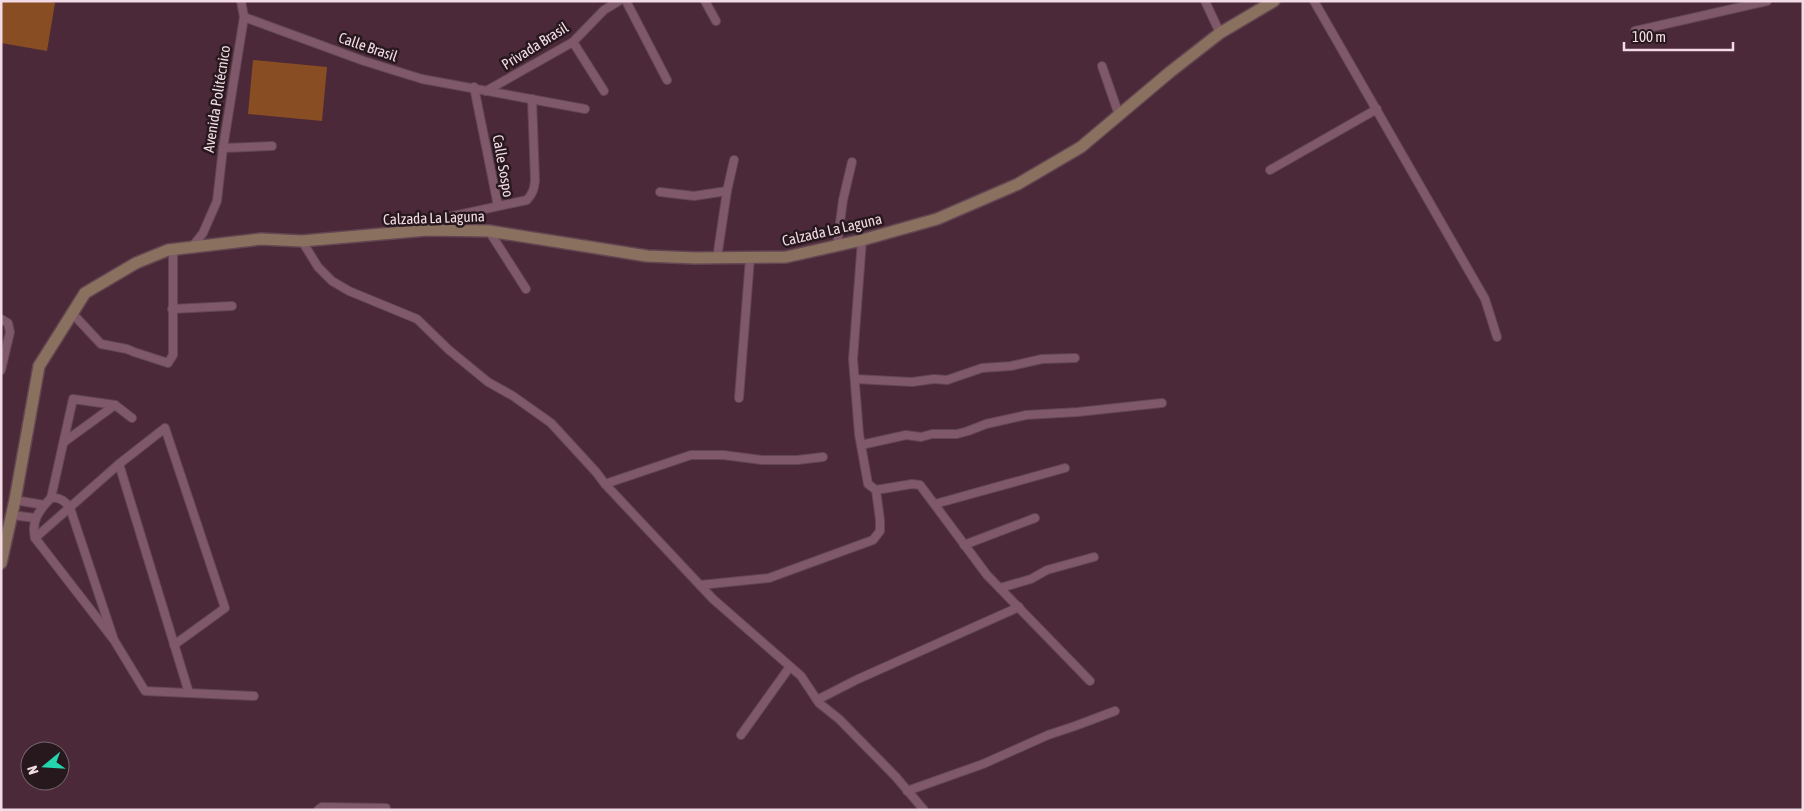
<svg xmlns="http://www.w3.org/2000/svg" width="1804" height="811" viewBox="0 0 1804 811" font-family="'Asap Condensed',sans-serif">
  <rect width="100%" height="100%" fill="#4b2938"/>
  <!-- green -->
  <g fill="#894d24">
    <path d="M1,1H45L55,3L47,51L1,43Z"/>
    <path d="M253,60L327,67L322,121L248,114Z"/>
  </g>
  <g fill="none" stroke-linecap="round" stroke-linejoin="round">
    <!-- street casing -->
    <g stroke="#624652" stroke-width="10">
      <g id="street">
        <path d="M626,1L667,80"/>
        <path d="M705,1L716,21"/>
        <path d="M1205,1L1220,33"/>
        <path d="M1314,1L1485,299L1497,337"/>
        <path d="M244,17L364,61L422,79L585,109"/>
        <path d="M1635,31L1767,1"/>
        <path d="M573,42L604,91"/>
        <path d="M1102,66L1119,115"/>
        <path d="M474,87L498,206"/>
        <path d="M486,91L573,42L604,10L619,1"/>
        <path d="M223,148L272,146"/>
        <path d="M1270,170L1377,109"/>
        <path d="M660,192L694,196L727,191"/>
        <path d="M427,230L444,218L527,200C533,193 534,189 535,181L532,99"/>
        <path d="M489,231L526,289"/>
        <path d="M862,240L853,359L859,434L868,484L876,490L912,484L920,485L987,575L1090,681"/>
        <path d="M302,241L318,267L332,281L349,291L417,319L449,350L488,382L513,396L551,423L596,472L605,484L713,599L801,676L819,703L839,719L896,777L924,810"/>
        <path d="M837,245L843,200L852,162"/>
        <path d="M192,247L203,233L217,201L223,148L244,17L241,1"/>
        <path d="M717,258L727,191L734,160"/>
        <path d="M172,309L232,306"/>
        <path d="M72,313L101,344L127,349L134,352L168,363L173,355V249"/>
        <path d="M1,319L8,323L10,332L1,370"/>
        <path d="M855,379L912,382L934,379L947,380L982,368L1011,366L1042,359L1075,358"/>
        <path d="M739,398L750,258"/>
        <path d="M64,442L115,405"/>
        <path d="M861,445L906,435L921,437L932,434H957L968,431L986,424L1026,415L1078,412L1162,403"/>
        <path d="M119,464L189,693"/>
        <path d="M605,484L691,455H723L762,460H797L823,457"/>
        <path d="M51,498L73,399L115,405L132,418"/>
        <path d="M15,500L44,505"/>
        <path d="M935,504L1065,468"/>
        <path d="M12,515L35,518"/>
        <path d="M35,538L119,464L165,428L225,608L174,645"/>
        <path d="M964,545L1035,518"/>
        <path d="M700,585L769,578L873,540L880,531V520L876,490"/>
        <path d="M1000,588L1031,579L1047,570L1094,557"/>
        <path d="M114,640L70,508C65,501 60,497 51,498C39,510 31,521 35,538L114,640L145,691L254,696"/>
        <path d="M817,700L856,680L1019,607"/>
        <path d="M741,735L789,668"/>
        <path d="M907,791L983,764L1048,735L1075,726L1115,711"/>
        <path d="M318,810L322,807L386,808"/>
      </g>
    </g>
    <!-- secondary casing -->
    <g stroke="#624652" stroke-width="14">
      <path id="secondary" d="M1,563L15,500L39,366L85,293L136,263L168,250L261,239L302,241L427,230L489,231L647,256L695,258L786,257L862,240L937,219L1018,184L1081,147L1170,72L1220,33L1274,1"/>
    </g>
    <!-- street -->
    <use href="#street" stroke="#7f5969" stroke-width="8"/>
    <!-- secondary -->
    <use href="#secondary" stroke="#8a715f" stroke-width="11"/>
  </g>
  <g text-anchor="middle" stroke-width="5" stroke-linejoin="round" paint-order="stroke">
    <!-- street labels -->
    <g font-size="15" fill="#f2dbe4" stroke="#27181e">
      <text transform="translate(535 46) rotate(-32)" y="5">Privada Brasil</text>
      <text transform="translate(368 47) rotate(19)" y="5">Calle Brasil</text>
      <text transform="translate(217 99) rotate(-81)" y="5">Avenida Politécnico</text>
      <text transform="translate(503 166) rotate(80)" y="5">Calle Sospo</text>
      <text transform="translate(434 218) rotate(-2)" y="5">Calzada La Laguna</text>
      <text transform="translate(832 230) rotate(-13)" y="5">Calzada La Laguna</text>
    </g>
  </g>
  <!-- border -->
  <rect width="1804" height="811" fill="none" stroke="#f2dbe4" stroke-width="5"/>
  <!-- north arrow -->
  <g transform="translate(45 766) rotate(252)"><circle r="24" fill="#27181e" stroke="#78666d"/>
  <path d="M0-4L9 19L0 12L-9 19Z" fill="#24d5ae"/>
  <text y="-8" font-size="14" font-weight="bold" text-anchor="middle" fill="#f2dbe4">N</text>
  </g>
  <!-- scale -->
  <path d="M1624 42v8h109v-8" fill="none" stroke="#f2dbe4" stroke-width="2.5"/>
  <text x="1632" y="42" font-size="15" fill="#f2dbe4" stroke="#27181e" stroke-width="4" paint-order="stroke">100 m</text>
</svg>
